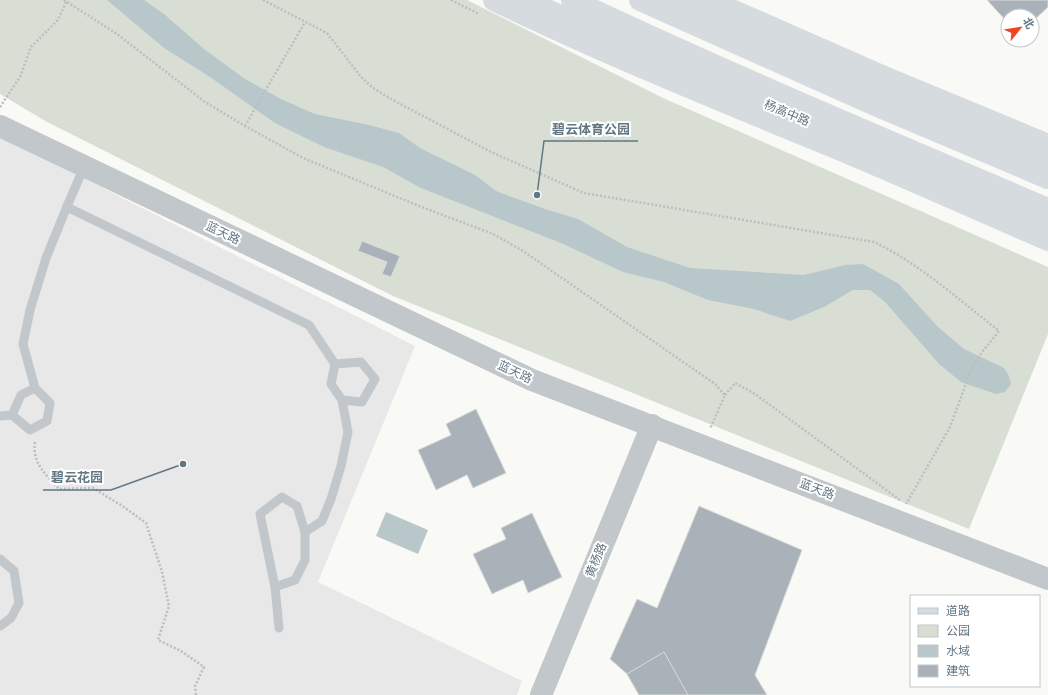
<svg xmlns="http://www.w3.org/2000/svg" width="1048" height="695" viewBox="0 0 1048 695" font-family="Quicksand,'Noto Sans SC',sans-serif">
  <rect width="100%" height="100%" fill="#f9f9f6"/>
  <!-- built -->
  <path fill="#e7e8e7" d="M0,136L415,346L318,582L522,681L517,695H0Z"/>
  <!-- green -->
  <path fill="#d9ded5" d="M0,0H467L663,98L1048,267V334L969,529L393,296L47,122L0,94Z"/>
  <!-- water -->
  <g fill="#b8c7ca">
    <path d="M107,0H144L164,14L204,49L245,79L281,99L315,114L369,125L399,133L420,148L475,175L496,191L545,209L578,219L627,247L690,268L804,275L845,265L863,264L899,284L938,327L964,349L1004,368L1009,376L1011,384L1005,392L996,394L961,382L939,364L885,302L870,290H853L824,307L790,321L754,309L708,300L664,282L623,272L561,243L421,188L383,167L324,147L275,123L210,77L164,48Z"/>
    <path d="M386,512L428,530L418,554L376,536Z"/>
  </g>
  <!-- building -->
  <g fill="#a8b2b8" stroke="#dbdbd8">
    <path d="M987,0H1048V7L1032,22V16H1008V23Z"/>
    <path d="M362,241L400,256L391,277L382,274L387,262L358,251Z"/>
    <path d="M476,409L506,473L473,488L467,475L436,490L418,450L451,435L446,424Z"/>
    <path d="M699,506L802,550L755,675L767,695H639L627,674L610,659L637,599L657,608Z"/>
    <path d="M532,513L562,577L528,593L523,580L492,594L473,554L506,539L501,528Z"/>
    <path d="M664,652L688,695H639L627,674Z"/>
  </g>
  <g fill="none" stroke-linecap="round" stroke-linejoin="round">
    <!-- path -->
    <g stroke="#babec1" stroke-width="2.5" stroke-dasharray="2 2" stroke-linecap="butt">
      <path d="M64,0L117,34L205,102L245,126L303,158L419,206L493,234L523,251L715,384L725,395L710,429"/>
      <path d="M263,0L327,33L361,77L373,88L391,99L491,152L584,193L874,242C920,264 959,300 999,331L982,352L971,370L950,427L906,504"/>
      <path d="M451,0L479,14"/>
      <path d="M0,107L20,77L31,47L58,20L67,0"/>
      <path d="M245,126L305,22"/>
      <path d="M725,395L735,383L755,394L900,500"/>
      <path d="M35,442C32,464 46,474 59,489L93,488L124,507L146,523L162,572L169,606L158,640L181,651L204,667L195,686L196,695"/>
    </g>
    <!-- service -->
    <g stroke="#c2c7cb" stroke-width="9">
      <path d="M67,207L309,325L335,364L361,362L375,379L362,402L342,400L331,384L335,364"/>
      <path d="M35,388L50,403L47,421L30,430L12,415L21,395L35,388L23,344L30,310L46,258L68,204L84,167"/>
      <path d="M0,416L12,415"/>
      <path d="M305,532L322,521L331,499L341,466L348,432L342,400"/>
      <path d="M0,559L14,571L19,603L11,618L0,626"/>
      <path d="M275,587L295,580L305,560V532L297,506L282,497L260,514L275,587L279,628"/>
    </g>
    <!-- tertiary -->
    <g stroke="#c2c7cb" stroke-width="22">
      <path d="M0,126L532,380L1048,579"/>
      <path d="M541,695L652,425"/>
    </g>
    <!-- primary -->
    <g stroke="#d6dbdf" stroke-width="22">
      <path d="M526,0L558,15L1048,225"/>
      <path d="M673,0L1048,162"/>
    </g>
    <!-- trunk -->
    <g stroke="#d6dbdf" stroke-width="22">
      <path d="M494,0C610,56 729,104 848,153C915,181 981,211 1048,240"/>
      <path d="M572,0C728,74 889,141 1048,209"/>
      <path d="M640,0L875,105L1048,178"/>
      <path d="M709,0L882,76L1048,145"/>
    </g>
  </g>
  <g text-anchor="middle" stroke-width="4" stroke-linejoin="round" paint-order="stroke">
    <!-- street labels -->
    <g font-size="12" fill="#627683" stroke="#fff">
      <text transform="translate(787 113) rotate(23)" y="4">杨高中路</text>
      <text transform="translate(223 233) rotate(26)" y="4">蓝天路</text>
      <text transform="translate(515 372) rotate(25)" y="4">蓝天路</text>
      <text transform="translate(817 489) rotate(21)" y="4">蓝天路</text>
      <text transform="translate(596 560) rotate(-68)" y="4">黄杨路</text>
    </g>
  </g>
  <!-- callouts -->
  <path fill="none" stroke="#627683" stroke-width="1.5" d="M537 195L544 141H638M183 464L111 490H43"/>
  <g fill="#627683" stroke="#fff" stroke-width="1.5">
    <circle cx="537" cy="195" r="4"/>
    <circle cx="183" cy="464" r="4"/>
  </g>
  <g font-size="13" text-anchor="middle" font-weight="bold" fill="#627683" stroke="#fff" stroke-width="4" stroke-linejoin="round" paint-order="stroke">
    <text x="591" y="134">碧云体育公园</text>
    <text x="77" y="482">碧云花园</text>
  </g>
  <!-- legend -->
  <rect x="910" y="595" width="130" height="92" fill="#ffffff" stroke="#c0c8cd"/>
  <rect x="918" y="608" width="20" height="6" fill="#d6dbdf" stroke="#c0c8cd"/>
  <text x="946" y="615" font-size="12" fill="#627683">道路</text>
  <rect x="918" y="625" width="20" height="12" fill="#d9ded5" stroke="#c0c8cd"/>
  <text x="946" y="635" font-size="12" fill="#627683">公园</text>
  <rect x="918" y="645" width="20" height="12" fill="#b8c7ca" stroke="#c0c8cd"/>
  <text x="946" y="655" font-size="12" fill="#627683">水域</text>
  <rect x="918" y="665" width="20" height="12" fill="#a8b2b8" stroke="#c0c8cd"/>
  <text x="946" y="675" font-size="12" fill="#627683">建筑</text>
  <!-- north arrow -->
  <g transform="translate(1020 28) rotate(60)"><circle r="19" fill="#ffffff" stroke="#c0c8cd"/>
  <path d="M0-3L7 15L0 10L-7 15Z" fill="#ee4622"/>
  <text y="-6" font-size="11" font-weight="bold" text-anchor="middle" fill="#627683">北</text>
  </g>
</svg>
